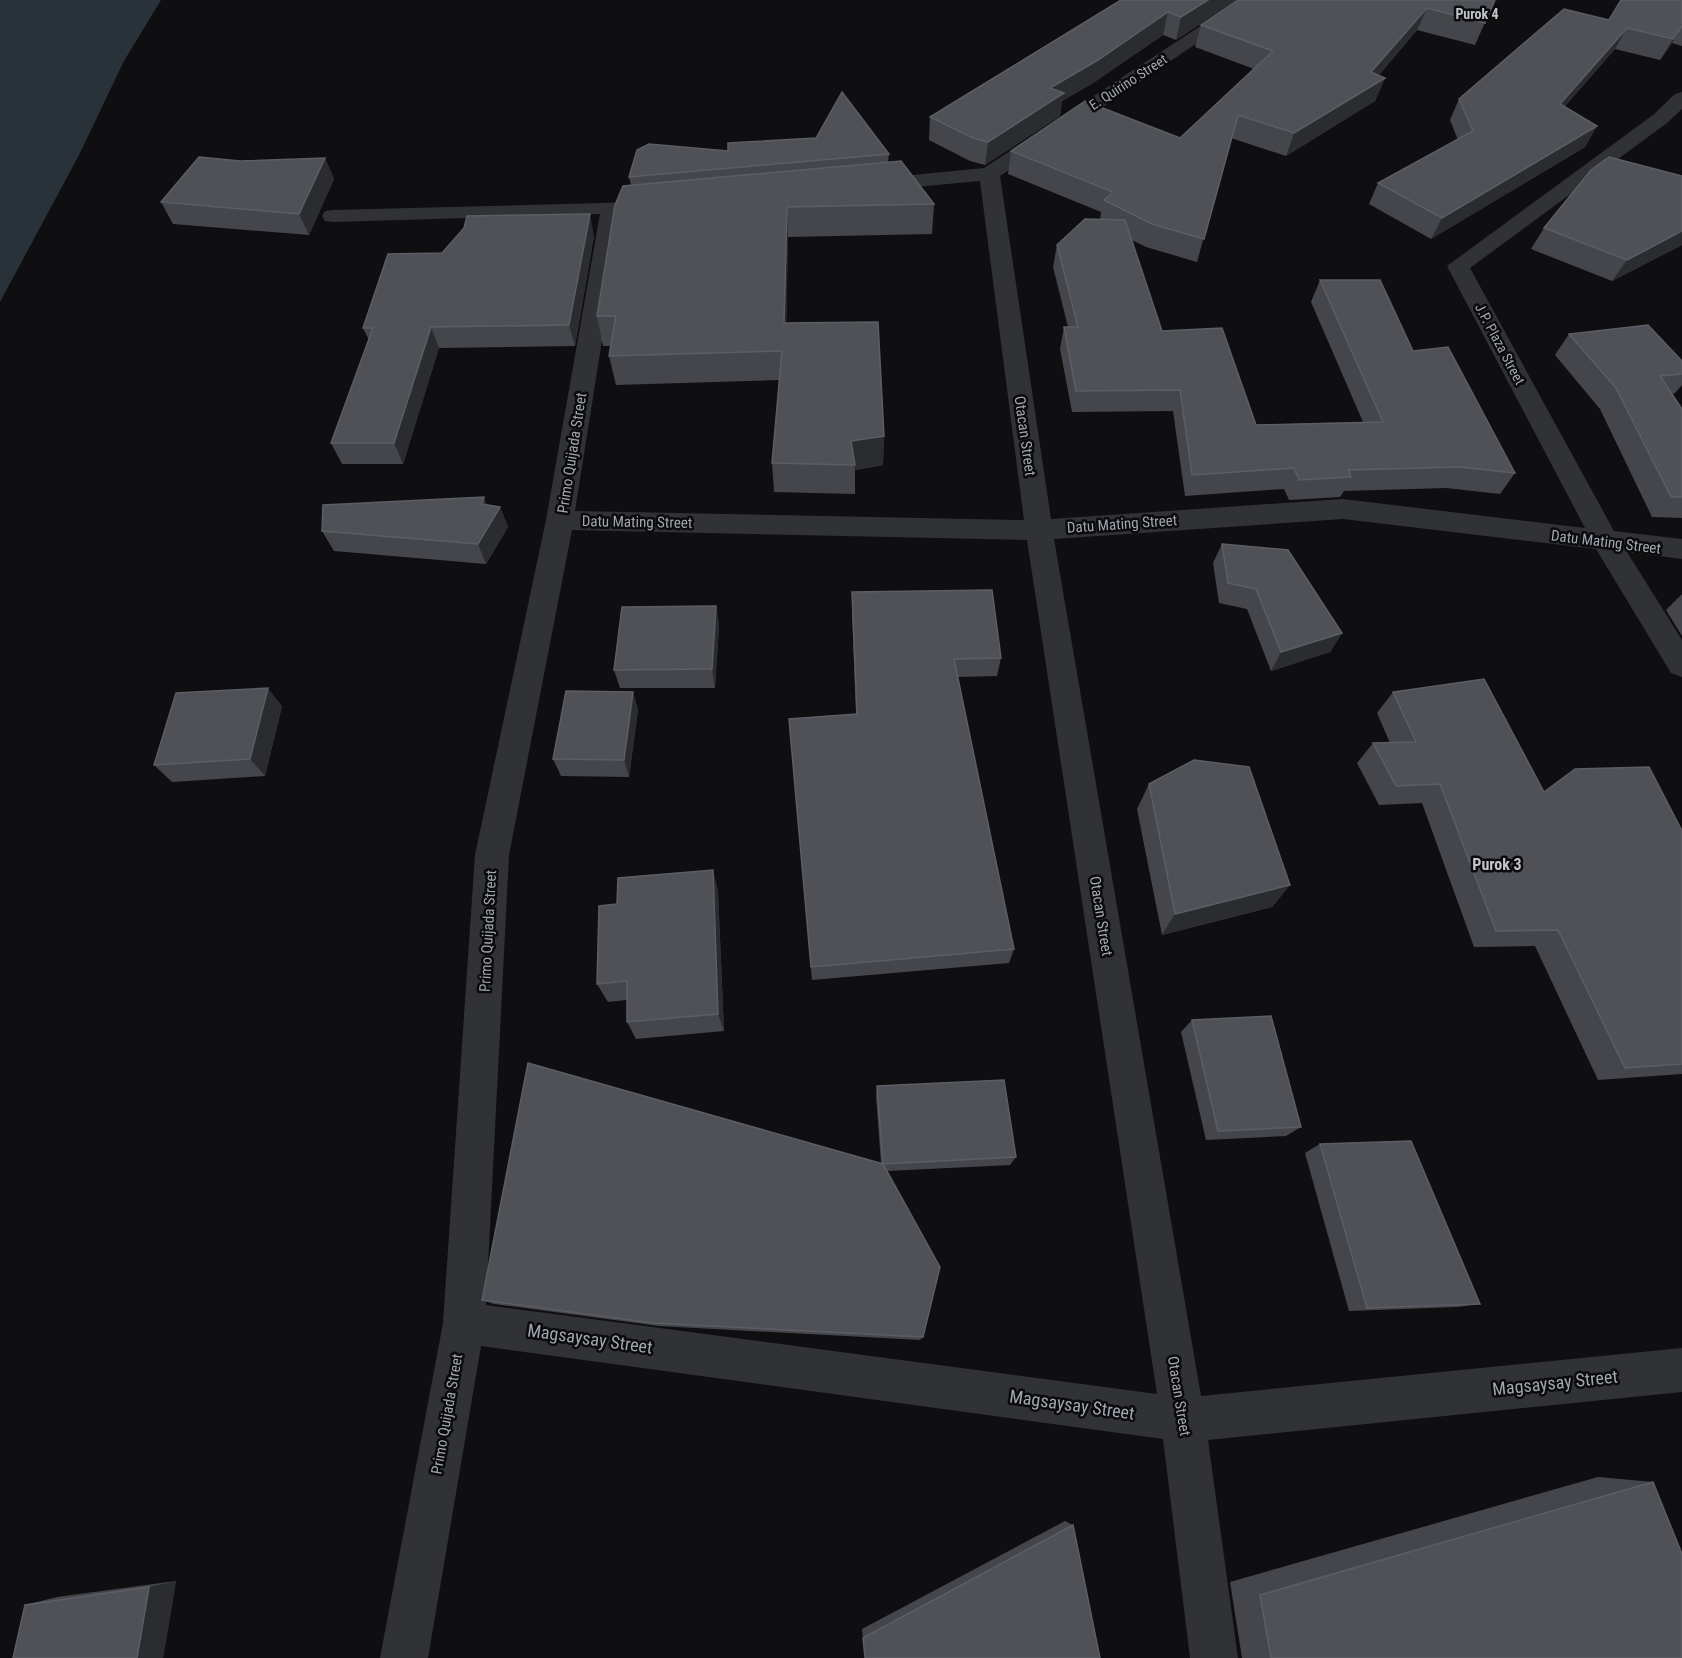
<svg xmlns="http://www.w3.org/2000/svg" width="1682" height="1658" viewBox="0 0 1682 1658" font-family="'Roboto Condensed',sans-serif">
  <rect width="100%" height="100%" fill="#0f0f11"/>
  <!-- water -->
  <path fill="#2a3239" d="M0,0H161L124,61L79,155L0,302Z"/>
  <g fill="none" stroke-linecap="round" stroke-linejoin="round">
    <!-- street -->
    <path fill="#313236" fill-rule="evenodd" d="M1240,0H1261L1000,176L1051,519L1343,499L1585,528L1447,266L1653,115L1675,94L1682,92V109L1667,123L1470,268L1614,531L1682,539V559L1627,552L1682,640V677L1671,673L1596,549L1343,519L1054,539L1201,1396L1682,1348V1392L1208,1440L1238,1658H1190L1163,1439L481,1346L428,1658H380L443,1323L475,855L546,520L600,214L333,222L325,221L322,216L325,211L333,210L640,202L643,207L640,212L622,214L575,511L1024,520L980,181L872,191L865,189L862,185L865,181L872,179L984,168ZM572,530L1027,540L1157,1394L486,1305L509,855Z"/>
  </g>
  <!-- wall -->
  <g fill="#45464c">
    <path d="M1121,0H1236L1176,40L1163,35L1093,83L1062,101L1060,116L985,165L970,161L929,140L930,117Z"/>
    <path d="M1495,0L1475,45L1417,30L1379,75L1385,78L1375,101L1286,156L1231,138L1197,262L1146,247L1132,240L1162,331L1256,425L1363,422L1311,302L1320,280L1413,351L1515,473L1500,494L1446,488L1344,491L1340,497L1289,500L1284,489L1185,496L1173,411L1072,412L1060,349L1064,327H1068L1053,267L1057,245L1100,220L1101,212L1008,174L1011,151L1180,138L1254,69L1195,47L1201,25Z"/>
    <path d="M1682,0V46L1672,43L1660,60L1615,49L1564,107L1597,126L1585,147L1431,239L1369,204L1378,183L1458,140L1450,120L1459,99L1609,20Z"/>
    <path d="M728,151L889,154L888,162L934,204L932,234L788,237L786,323L884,436L883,465L855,470V494L774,492L772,463L779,380L616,385L609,356L611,346H603L597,316L631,185L629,177Z"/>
    <path d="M325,158L334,179L309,235L173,224L161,202L240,161Z"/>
    <path d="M1544,228L1682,245L1612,281L1531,249Z"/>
    <path d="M594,236L575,346L439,348L403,464H342L331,443L369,340L363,328Z"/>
    <path d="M1569,334L1682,361V385L1675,393L1672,394L1682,409V518L1652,517L1600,409L1555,355Z"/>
    <path d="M486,505L500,507L508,527L486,564L334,551L322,531Z"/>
    <path d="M1222,544L1342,633L1330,652L1271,671L1247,609L1219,603L1213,563Z"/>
    <path d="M852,592L1001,658L997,676L958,677L1014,949L1009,963L812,980L789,719L856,714L852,612Z"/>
    <path d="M1682,594V636L1666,610Z"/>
    <path d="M716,606L719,625L715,688H620L614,670Z"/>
    <path d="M633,692L638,710L629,777L561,776L553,759Z"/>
    <path d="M1393,692L1544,792L1682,831V1074L1598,1080L1535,946L1474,947L1422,803L1379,805L1357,763L1373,743H1390L1377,713Z"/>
    <path d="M282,706L265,776L172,782L154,765Z"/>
    <path d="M1149,784L1290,885L1272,907L1162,935L1137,809Z"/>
    <path d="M713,870L718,892L724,1031L636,1039L627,1022V1000L608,1002L597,984L617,904Z"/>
    <path d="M1192,1020L1301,1127L1286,1136L1206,1140L1181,1032Z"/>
    <path d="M877,1086L1016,1157L1010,1165L887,1171L923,1337L920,1340L659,1326L494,1304L482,1300L881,1163L876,1096Z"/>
    <path d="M1320,1144L1480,1304L1458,1307L1349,1311L1305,1153Z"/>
    <path d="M1598,1477L1653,1482L1682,1658H1242L1230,1582Z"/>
    <path d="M1065,1521L1073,1525L865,1658L862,1629Z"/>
    <path d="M176,1581L163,1658L25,1605L57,1597Z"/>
  </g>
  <!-- shaded-wall -->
  <g fill="#2b2c30">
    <path d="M1208,0H1236L1176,40L1181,17Z"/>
    <path d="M1427,8L1417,30L1367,89L1385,78L1375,101L1286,156L1294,133Z"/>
    <path d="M1168,12L1163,35L1093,83L1062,101L1060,116L985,165L988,142L1050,88Z"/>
    <path d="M1682,26L1672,43L1660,60L1673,39Z"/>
    <path d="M1627,28L1615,49L1549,125L1560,104Z"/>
    <path d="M1597,126L1585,147L1431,239L1442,218Z"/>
    <path d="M325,158L334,179L309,235L299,214Z"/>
    <path d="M787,207L788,237L786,352L784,323Z"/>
    <path d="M590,214L594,236L575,346L569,325Z"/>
    <path d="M1682,231V245L1612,281L1627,260Z"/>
    <path d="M431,327L439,348L403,464L394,443Z"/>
    <path d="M884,436L883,465L855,470L851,441Z"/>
    <path d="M484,497L491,518L482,504Z"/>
    <path d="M500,507L508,527L486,564L478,544Z"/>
    <path d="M716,606L719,625L715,688L712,669Z"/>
    <path d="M1342,633L1330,652L1271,671L1281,652Z"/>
    <path d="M268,688L282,706L265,776L250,759Z"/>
    <path d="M633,692L638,710L629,777L624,760Z"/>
    <path d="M713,870L718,892L724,1031L718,1014Z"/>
    <path d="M1290,885L1272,907L1162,935L1175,914Z"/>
    <path d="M176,1581L163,1658H137L149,1587Z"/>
  </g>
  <!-- building -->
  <g fill="#4f5157" stroke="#5c5e65" stroke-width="1.5">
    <path d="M1121,0H1208L1181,17L1168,12L1098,60L1050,88L1064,93L988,142L973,138L930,117Z"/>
    <path d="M1238,0H1495L1485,23L1427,8L1371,72L1385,78L1294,133L1238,115L1204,239L1152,224L1104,200L1113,192L1011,151L1085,101L1180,138L1273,51L1201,25Z"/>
    <path d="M1621,0H1682V26L1673,39L1627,28L1560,104L1597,126L1442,218L1378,183L1473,131L1459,99L1564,9L1609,20Z"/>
    <path d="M842,92L889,154L629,177L637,150L649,144L728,151V143L816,138Z"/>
    <path d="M199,157L240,161L325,158L299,214L161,202Z"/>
    <path d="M1609,157L1682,176V231L1627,260L1544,228L1591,170Z"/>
    <path d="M901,161L934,204L787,207L784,323L878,322L884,436L851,441L855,465L772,463L782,351L609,356L616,316H597L615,205L623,186Z"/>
    <path d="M590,214L569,325L431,327L394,443H331L373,328H363L388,254L442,253L464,228L467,216Z"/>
    <path d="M1085,219L1125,220L1162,331L1222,328L1256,425L1383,422L1320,280H1380L1413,351L1448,347L1515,473L1460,467L1349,470L1351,477L1299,480L1294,468L1192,475L1180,390L1076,391L1064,327H1078L1057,245Z"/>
    <path d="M1648,325L1682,361V374L1660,376L1682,409V497H1671L1616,388L1569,334Z"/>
    <path d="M484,497L482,504L500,507L478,544L322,531L323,505Z"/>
    <path d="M1222,544L1288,550L1342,633L1281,652L1256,589L1228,583Z"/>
    <path d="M992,590L1001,658L954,659L1014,949L811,967L789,719L857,714L852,592Z"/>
    <path d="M716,606L712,669L614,670L622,607Z"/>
    <path d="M1484,679L1544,792L1575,769L1649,767L1682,831V1064L1625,1068L1558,930L1496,931L1440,784L1396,786L1373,743L1416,742L1393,692Z"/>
    <path d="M268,688L250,759L154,765L176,693Z"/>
    <path d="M566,691L633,692L624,760L553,759Z"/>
    <path d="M1194,760L1249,767L1290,885L1175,914L1149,784Z"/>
    <path d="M713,870L718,1014L627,1022V981L597,984L599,906L617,904L618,878Z"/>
    <path d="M1271,1016L1301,1127L1218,1131L1192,1020Z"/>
    <path d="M528,1063L883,1164L940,1267L923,1337L652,1323L482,1300Z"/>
    <path d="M1004,1080L1016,1157L883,1164L877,1086Z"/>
    <path d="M1411,1141L1480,1304L1367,1308L1320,1144Z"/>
    <path d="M1653,1482L1682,1554V1658H1271L1260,1595Z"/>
    <path d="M1073,1525L1100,1658H865L863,1638Z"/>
    <path d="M149,1587L137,1658H13L25,1605Z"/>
  </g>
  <g text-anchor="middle" stroke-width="5" stroke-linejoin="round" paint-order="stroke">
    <!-- far-neighbourhood labels -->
    <g font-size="14" font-weight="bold" fill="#c2c5ce" stroke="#0b0b0c">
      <text x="1477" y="19">Purok 4</text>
    </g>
    <!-- far-street labels -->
    <g font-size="14" fill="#a1a6b1" stroke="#0b0b0c">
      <text transform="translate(1128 82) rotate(-33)" y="5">E. Quirino Street</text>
      <text transform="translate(1500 344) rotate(62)" y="5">J.P. Plaza Street</text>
    </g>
    <!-- street labels -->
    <g font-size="15" fill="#a1a6b1" stroke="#0b0b0c">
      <text transform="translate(1025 436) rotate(82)" y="5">Otacan Street</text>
      <text transform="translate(572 453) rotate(-81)" y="5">Primo Quijada Street</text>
      <text transform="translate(637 522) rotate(1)" y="5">Datu Mating Street</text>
      <text transform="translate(1122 524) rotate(-4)" y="5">Datu Mating Street</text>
      <text transform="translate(1606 542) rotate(7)" y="5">Datu Mating Street</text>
      <text transform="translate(1101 916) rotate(81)" y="5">Otacan Street</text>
      <text transform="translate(488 931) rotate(-87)" y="5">Primo Quijada Street</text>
      <text transform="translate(1179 1396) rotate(81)" y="5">Otacan Street</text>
      <text transform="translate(447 1414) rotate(-80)" y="5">Primo Quijada Street</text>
    </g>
    <!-- neighbourhood labels -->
    <g font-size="16" font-weight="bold" fill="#c2c5ce" stroke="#0b0b0c">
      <text x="1497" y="870">Purok 3</text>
    </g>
    <!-- near-street labels -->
    <g font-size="18" fill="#a1a6b1" stroke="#0b0b0c">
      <text transform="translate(590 1339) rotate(8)" y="6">Magsaysay Street</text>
      <text transform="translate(1555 1383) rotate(-6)" y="6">Magsaysay Street</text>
      <text transform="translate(1072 1405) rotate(8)" y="6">Magsaysay Street</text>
    </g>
  </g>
</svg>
